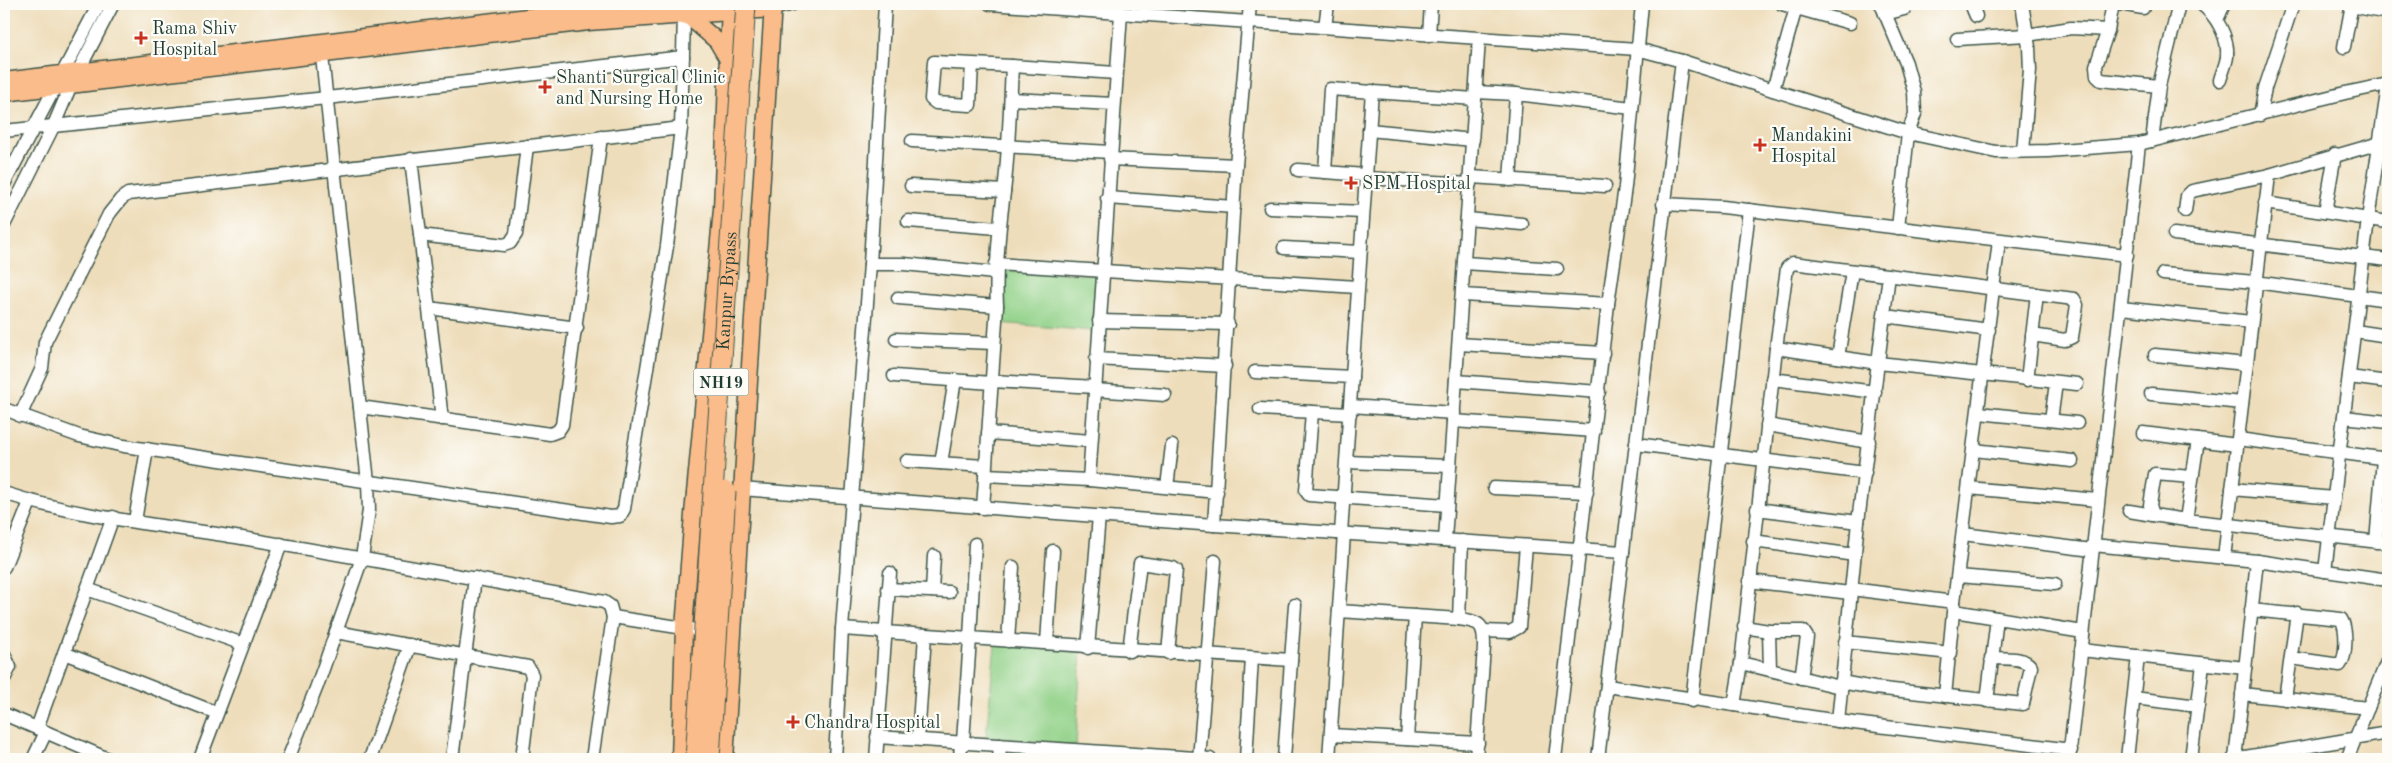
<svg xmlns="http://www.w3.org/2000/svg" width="2392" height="763" viewBox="0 0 2392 763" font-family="'Old Standard TT',serif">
  <rect width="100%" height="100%" fill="#fdfcf7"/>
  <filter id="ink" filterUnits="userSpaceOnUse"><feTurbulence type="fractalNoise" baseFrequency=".02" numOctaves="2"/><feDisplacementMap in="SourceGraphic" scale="10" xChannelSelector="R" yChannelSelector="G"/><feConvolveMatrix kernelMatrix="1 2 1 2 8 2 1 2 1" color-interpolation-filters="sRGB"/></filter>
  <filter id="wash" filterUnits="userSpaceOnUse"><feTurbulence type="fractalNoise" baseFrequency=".0096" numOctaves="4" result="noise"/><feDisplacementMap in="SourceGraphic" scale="20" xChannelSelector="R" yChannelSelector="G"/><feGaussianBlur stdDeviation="1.12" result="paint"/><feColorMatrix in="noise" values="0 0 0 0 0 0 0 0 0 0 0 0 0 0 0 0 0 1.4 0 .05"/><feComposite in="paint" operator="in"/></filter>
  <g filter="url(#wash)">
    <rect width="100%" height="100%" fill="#eeddba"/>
    <!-- green -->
    <g fill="#91d188" stroke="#58875e">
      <path d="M1002,270L1098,275L1094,331L999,323Z"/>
      <path d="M995,645L1081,650L1076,746L986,737Z"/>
    </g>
  </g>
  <g filter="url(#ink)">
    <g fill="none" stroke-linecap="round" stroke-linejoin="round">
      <!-- minor casing -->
      <g stroke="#3e5548" stroke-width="15">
        <g id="minor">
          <path d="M990,4L1637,49L1682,61L1908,133L1996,152L2048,151L2139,144L2345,93L2388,84"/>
          <path d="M1782,4L1850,23"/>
          <path d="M1881,4L1906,63L1914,92L1915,114L1908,133L1898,228"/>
          <path d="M1971,4L1976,16"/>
          <path d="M2022,4L2029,47L2030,70L2023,151"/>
          <path d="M2113,4L2108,30L2096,66L2097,76L2101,80L2159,86"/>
          <path d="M2120,4L2143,8"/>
          <path d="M2201,4C2216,15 2229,37 2227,57C2226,64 2222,73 2220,80"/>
          <path d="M2351,6L2388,13"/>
          <path d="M773,9L793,4"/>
          <path d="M1885,14L1904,9L1905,4"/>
          <path d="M2217,20L2224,4"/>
          <path d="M1325,27L1328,4"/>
          <path d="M1429,35L1431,4"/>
          <path d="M1957,39L2027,35L2071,28L2108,30"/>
          <path d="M2344,47L2352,4"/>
          <path d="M972,64L970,105L936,103L931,99L934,62L1012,66C1010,107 1009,150 1004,192C999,230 995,267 997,306L983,508"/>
          <path d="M1012,66L1116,73"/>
          <path d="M1773,90L1797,4"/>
          <path d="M1476,92L1516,94L1510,180"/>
          <path d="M1516,94L1632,108"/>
          <path d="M1011,99L1114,104"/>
          <path d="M2260,115L2265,88L2293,4"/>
          <path d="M1369,130L1473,140"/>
          <path d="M4,131L327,98L683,57"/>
          <path d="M912,141L1111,152"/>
          <path d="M2152,141L2159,86L2179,4"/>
          <path d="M411,159L442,419"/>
          <path d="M1110,159L1236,165"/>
          <path d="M1298,170L1365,175"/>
          <path d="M1325,172L1330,89L1475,99"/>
          <path d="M2269,175L2387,141"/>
          <path d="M1471,177L1605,186"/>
          <path d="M1365,178L1470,184"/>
          <path d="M4,184L99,4"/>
          <path d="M911,186L1004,191"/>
          <path d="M1107,198L1234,207"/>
          <path d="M2265,203L2388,222"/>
          <path d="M1663,204L1723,207L2127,255"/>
          <path d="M1270,208L1363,212"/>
          <path d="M2185,211L2187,196L2192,191L2269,175L2224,558"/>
          <path d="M2325,212L2335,154"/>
          <path d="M1467,219L1522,224"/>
          <path d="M908,221L998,228"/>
          <path d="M4,225L53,127L71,85L113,4"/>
          <path d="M2174,234L2388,260"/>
          <path d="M420,235L504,245L510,243L516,234L527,146"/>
          <path d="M1284,248L1360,252"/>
          <path d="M1464,263L1557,269"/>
          <path d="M870,264H904L995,273"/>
          <path d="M996,264L1357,287"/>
          <path d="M2163,274L2255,282L2388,300"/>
          <path d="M1463,295L1608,304"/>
          <path d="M898,298L997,306"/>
          <path d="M429,308L577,328"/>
          <path d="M2121,308L2251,322"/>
          <path d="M1885,316L1989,330"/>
          <path d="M1099,321L1228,324"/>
          <path d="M2355,331L2388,336"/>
          <path d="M896,339L993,343"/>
          <path d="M1459,344L1603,353"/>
          <path d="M1776,348L1878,363L2077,384"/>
          <path d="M2155,355L2246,364"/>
          <path d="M1838,357L1852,271"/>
          <path d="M1096,359L1225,366"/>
          <path d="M1255,372L1352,377"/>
          <path d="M894,376L992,383"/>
          <path d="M2349,377L2388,382"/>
          <path d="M1772,379L1875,392"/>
          <path d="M2027,380L2037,294"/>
          <path d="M992,381L1095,387"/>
          <path d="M1456,381L1599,392"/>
          <path d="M1094,390L1165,395"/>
          <path d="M2151,394L2242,403"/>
          <path d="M1350,406L1454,413"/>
          <path d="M360,407L550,434L558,431L562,425L601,137"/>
          <path d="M4,409L79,436L124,446L611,517L620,516L624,509L667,246L681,128L684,16"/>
          <path d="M1260,409L1350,414"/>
          <path d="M1312,412L1306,491L1309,495L1447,505"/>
          <path d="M1979,413L2077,423"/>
          <path d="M20,416L42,368L45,342L109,214L121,199L128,194L681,128"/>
          <path d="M2344,417L2388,422"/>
          <path d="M2051,420L2056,383"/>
          <path d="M1453,421L1594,431"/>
          <path d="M1767,425L1869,442"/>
          <path d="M988,433L1091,441"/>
          <path d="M2143,433L2237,445"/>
          <path d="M2238,439L2388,459"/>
          <path d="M2198,440L2186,520L2388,543"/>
          <path d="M1636,444L1865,473"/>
          <path d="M1974,450L2072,461"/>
          <path d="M907,461L985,466"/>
          <path d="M1347,462L1450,466"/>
          <path d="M941,463L955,380"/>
          <path d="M985,475L1089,480L1217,492"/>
          <path d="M1089,480L1121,13"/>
          <path d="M1167,487L1172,446"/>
          <path d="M1494,488L1587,492"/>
          <path d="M1969,488L2097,500"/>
          <path d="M741,489L1214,525L1623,552"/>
          <path d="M2232,489L2334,498"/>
          <path d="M4,493C80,518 163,525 242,538C363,558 483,580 604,602L610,606L613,617L592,759"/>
          <path d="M1757,509L1858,522"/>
          <path d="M2129,511L2153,515"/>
          <path d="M2186,520L2153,515L2150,505L2155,474L2192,477"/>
          <path d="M135,521L147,449"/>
          <path d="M1214,525L1236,165L1250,4"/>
          <path d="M1341,533L1372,91"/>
          <path d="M1963,534L2092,550"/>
          <path d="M1445,540L1479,39"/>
          <path d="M1753,541L1855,555"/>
          <path d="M2376,542L2383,459"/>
          <path d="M975,544L970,638L1291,660"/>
          <path d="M2093,545L2257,561L2388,580"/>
          <path d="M4,567L30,502"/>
          <path d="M2325,571L2368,219L2388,86"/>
          <path d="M1958,576L2055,584"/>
          <path d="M1749,581L1850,593"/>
          <path d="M87,589L243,644"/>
          <path d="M888,589L949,592"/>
          <path d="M1851,589L1954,602"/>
          <path d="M932,591L934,556"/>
          <path d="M2251,610L2341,619C2347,628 2347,656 2340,665L2291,658"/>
          <path d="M1339,611L1459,619C1481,622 1484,624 1484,647L1476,759"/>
          <path d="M1954,611L2083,632"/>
          <path d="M613,617L710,632"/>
          <path d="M1459,619L1462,541"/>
          <path d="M1744,627L1769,631"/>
          <path d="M842,629L970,638L963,742"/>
          <path d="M1483,631L1510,632L1519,627L1526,546"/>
          <path d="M336,632L528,667L532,675L522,759"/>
          <path d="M1008,641L1013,567"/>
          <path d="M1845,642L1951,653"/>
          <path d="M1047,643L1053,551"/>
          <path d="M1088,648L1099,516"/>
          <path d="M2081,650L2245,668"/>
          <path d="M1129,651L1140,563L1173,568L1176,570L1168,653"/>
          <path d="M64,653L217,713"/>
          <path d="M4,654L10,667L4,679"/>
          <path d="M1741,663L1840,687"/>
          <path d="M1770,670L1769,631H1803L1807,637L1801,678"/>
          <path d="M1841,682L1874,688L2023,704L2031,667C2024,656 2003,659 1991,658"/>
          <path d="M1607,686L1734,705L1741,663L1776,348L1787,268L1793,263L2074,299L2077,305L2072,337L2065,340L2032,335"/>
          <path d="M2242,694L2368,708"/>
          <path d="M1945,696L1954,602L1999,241"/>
          <path d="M2134,698L2198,706"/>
          <path d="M2285,699L2297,613"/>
          <path d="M1692,701L1749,210"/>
          <path d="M1987,701L1997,618"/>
          <path d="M1734,705L1838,721L2071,750"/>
          <path d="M4,714L108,759"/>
          <path d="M1838,721L1858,522L1889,275"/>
          <path d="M37,728L113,517"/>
          <path d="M1331,735L1478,743"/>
          <path d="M877,737L1210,759"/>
          <path d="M918,739L925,635"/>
          <path d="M1407,739L1415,616"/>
          <path d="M33,759L46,732"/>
          <path d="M200,759L281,544"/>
          <path d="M288,759L317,686L362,558L369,510L368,482L321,47"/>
          <path d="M370,759L410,645"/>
          <path d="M452,759L475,578"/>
          <path d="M835,759L842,629L870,264L885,4"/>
          <path d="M876,759L890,573"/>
          <path d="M960,759L961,742"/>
          <path d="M999,759L1000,745"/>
          <path d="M1199,759L1215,561"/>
          <path d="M1246,759L1252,658"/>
          <path d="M1284,759L1295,605"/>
          <path d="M1329,759L1344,533"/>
          <path d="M1555,759L1608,304L1625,187L1642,4"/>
          <path d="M1598,759L1682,61"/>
          <path d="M2069,759L2139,144"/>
          <path d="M2127,759L2138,656"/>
          <path d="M2191,759L2203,664"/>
          <path d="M2233,759L2388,733"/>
          <path d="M2235,759L2257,561"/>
          <path d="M2347,759L2388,659"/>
        </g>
      </g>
      <!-- major casing -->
      <g stroke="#3e5548" stroke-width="19">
        <g id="major">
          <path d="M687,15L717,41L727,58"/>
          <path d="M4,81L585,10L656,4"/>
          <path d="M4,93L588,22L773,9"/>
          <path d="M680,759L684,628L693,514L722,209L730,4"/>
          <path d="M725,759L773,4"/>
        </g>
      </g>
      <!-- minor -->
      <use href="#minor" stroke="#fff" stroke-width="12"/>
      <!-- major -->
      <use href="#major" stroke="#f9bc8a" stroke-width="16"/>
      <!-- highway-bridge casing -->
      <g stroke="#3e5548" stroke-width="21" stroke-linecap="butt">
        <g id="highway-bridge">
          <path id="s1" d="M695,759L746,4"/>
          <path d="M710,759L726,491"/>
        </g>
      </g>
      <!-- highway-bridge -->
      <use href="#highway-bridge" stroke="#f9bc8a" stroke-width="19"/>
    </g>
  </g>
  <!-- markers -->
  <g fill="#c8321e" stroke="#fdfcf7" stroke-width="2">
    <path d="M138.5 30.5h5v5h5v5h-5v5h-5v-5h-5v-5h5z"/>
    <path d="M542.5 79.5h5v5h5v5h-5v5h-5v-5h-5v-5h5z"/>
    <path d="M1757.5 137.5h5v5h5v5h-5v5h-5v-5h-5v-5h5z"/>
    <path d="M1348.5 175.5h5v5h5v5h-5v5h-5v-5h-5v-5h5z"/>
    <path d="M790.5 714.5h5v5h5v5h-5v5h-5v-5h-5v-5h5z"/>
  </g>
  <g text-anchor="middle" stroke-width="4.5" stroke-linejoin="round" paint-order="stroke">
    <!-- shield labels -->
    <rect fill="#fdfcf7" stroke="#62766e" stroke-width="1" x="693.5" y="368.5" width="55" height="27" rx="4"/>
    <g font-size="16" font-weight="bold" fill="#1f3d34">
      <text x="721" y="388">NH19</text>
    </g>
    <!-- poi labels -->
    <g font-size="18" fill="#1f3d34" stroke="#fdfcf7" text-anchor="start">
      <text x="152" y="34">Rama Shiv<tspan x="152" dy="21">Hospital</tspan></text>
      <text x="556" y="83">Shanti Surgical Clinic<tspan x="556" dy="21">and Nursing Home</tspan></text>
      <text x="1771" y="141">Mandakini<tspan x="1771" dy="21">Hospital</tspan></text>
      <text x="1362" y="189">SPM Hospital</text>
      <text x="804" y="728">Chandra Hospital</text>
    </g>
    <!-- street labels -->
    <g font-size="18" fill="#1f3d34" stroke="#fdfcf7">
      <text dy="6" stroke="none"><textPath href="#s1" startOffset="469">Kanpur Bypass</textPath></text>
    </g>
  </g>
  <!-- margin -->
  <rect width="2392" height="763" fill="none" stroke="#fdfcf7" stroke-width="20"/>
</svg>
